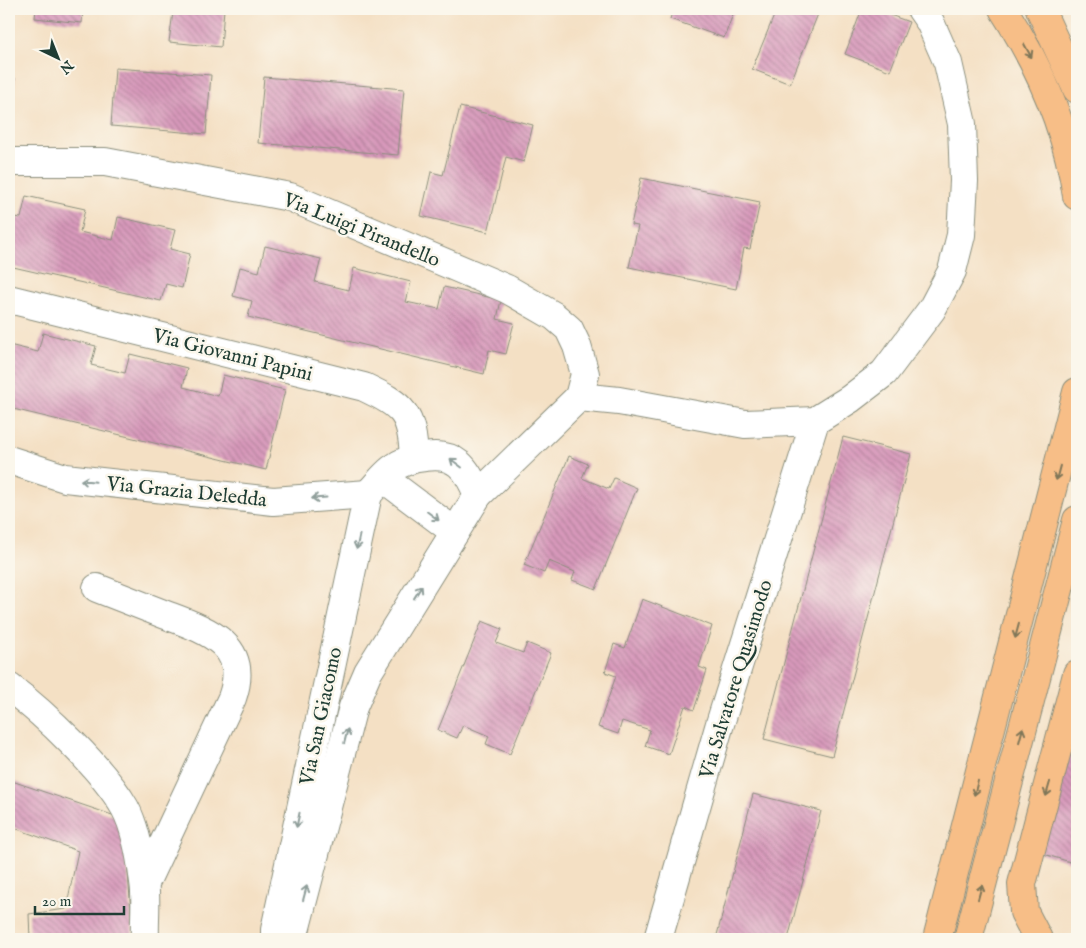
<svg xmlns="http://www.w3.org/2000/svg" width="1086" height="948" viewBox="0 0 1086 948" font-family="'IM FELL English',serif">
  <defs>
    <pattern id="building-back-hatch" width="6" height="6" patternUnits="userSpaceOnUse" patternTransform="scale(1.25)"><rect width="6" height="6" fill="#d899bb"/><path d="M-1 5l2 2M0 0l6 6M5-1l2 2" fill="none" stroke="#af7e99"/></pattern>
  </defs>
  <rect width="100%" height="100%" fill="#fbf7ec"/>
  <filter id="ink" filterUnits="userSpaceOnUse"><feTurbulence type="fractalNoise" baseFrequency=".02" numOctaves="2"/><feDisplacementMap in="SourceGraphic" scale="10" xChannelSelector="R" yChannelSelector="G"/><feConvolveMatrix kernelMatrix="1 2 1 2 8 2 1 2 1" color-interpolation-filters="sRGB"/></filter>
  <filter id="wash" filterUnits="userSpaceOnUse"><feTurbulence type="fractalNoise" baseFrequency=".0096" numOctaves="4" result="noise"/><feDisplacementMap in="SourceGraphic" scale="20" xChannelSelector="R" yChannelSelector="G"/><feGaussianBlur stdDeviation="1.12" result="paint"/><feColorMatrix in="noise" values="0 0 0 0 0 0 0 0 0 0 0 0 0 0 0 0 0 1.4 0 .05"/><feComposite in="paint" operator="in"/></filter>
  <g filter="url(#wash)">
    <rect width="100%" height="100%" fill="#f4e0c4"/>
    <g id="blocks">
      <!-- building -->
      <g fill="url(#building-back-hatch)">
        <path d="M36,9H83L82,23L35,18Z"/>
        <path d="M151,9H224L221,47L169,42L173,12Z"/>
        <path d="M673,9H735L724,38L670,19Z"/>
        <path d="M770,9H820L790,84L752,69L776,11Z"/>
        <path d="M862,9H874L909,22L890,71L845,54Z"/>
        <path d="M115,68L211,75L206,134L111,126Z"/>
        <path d="M9,77L15,78L10,126L9,125Z"/>
        <path d="M264,77L404,89L398,155L258,143Z"/>
        <path d="M460,107L533,125L524,162L506,157L488,232L421,216L431,172L443,175Z"/>
        <path d="M641,178L760,202L750,249L744,248L736,289L629,267L638,226L631,225Z"/>
        <path d="M26,196L85,209L80,232L113,240L118,217L175,230L170,249L190,254L182,288L166,284L161,301L9,266V216L21,218Z"/>
        <path d="M265,246L321,259L315,282L349,290L354,268L411,282L406,302L439,309L444,287L501,300L497,319L514,323L506,354L489,350L484,374L248,317L252,301L233,296L240,267L259,272Z"/>
        <path d="M43,333L96,346L91,365L125,373L130,354L187,368L183,387L218,396L223,375L285,390L266,470L9,408V345L38,352Z"/>
        <path d="M843,437L911,454L832,756L764,739Z"/>
        <path d="M569,456L588,464L582,478L609,489L614,478L637,488L596,589L572,580L575,572L549,561L544,573L524,565Z"/>
        <path d="M642,599L712,626L699,667L707,670L694,710L685,706L669,754L645,746L650,730L622,721L618,734L598,727L616,676L605,672L614,644L625,648Z"/>
        <path d="M482,621L502,629L496,643L523,653L527,643L551,653L510,754L486,744L489,736L463,725L457,738L438,730Z"/>
        <path d="M1077,719V864L1040,853Z"/>
        <path d="M9,780L124,819L133,939H30L29,914L66,909L78,851L9,826Z"/>
        <path d="M753,794L821,811L788,939H716Z"/>
      </g>
    </g>
  </g>
  <g filter="url(#ink)">
    <use href="#blocks" fill-opacity="0" stroke="#8a8e7c" stroke-width="1"/>
    <g fill="none" stroke-linecap="round" stroke-linejoin="round">
      <!-- minor casing -->
      <g stroke="#8a8e7c" stroke-width="30">
        <g id="minor">
          <path d="M9,162H105L290,197L507,289L554,316L569,329L577,346L585,374L579,397"/>
          <path d="M9,299L364,387C404,406 412,413 414,458"/>
          <path d="M9,460L65,478L273,501L368,494"/>
          <path d="M383,478L455,532"/>
          <path d="M478,495L579,397L619,401L745,424L815,421L850,399L884,373L932,309L952,271L961,235L964,181L962,124L948,63L930,22L921,9"/>
          <path d="M97,588C120,597 143,606 166,615C206,630 251,644 232,698L145,883"/>
          <path d="M9,687C44,713 103,769 125,808C136,828 141,859 144,882C147,900 144,921 145,939"/>
          <path d="M275,939V930L368,494"/>
          <path d="M289,939L296,927L353,707L368,672L478,495C467,468 456,452 425,457C414,458 401,462 392,469C383,476 376,486 368,494"/>
          <path d="M658,939L719,727L815,421"/>
        </g>
      </g>
      <!-- highway casing -->
      <g stroke="#8a8e7c" stroke-width="30">
        <g id="highway">
          <path d="M1003,9C1039,65 1067,129 1077,196"/>
          <path d="M1040,9L1077,89"/>
          <path d="M937,939L1077,392"/>
          <path d="M968,939L1077,520"/>
          <path d="M1038,939L1024,912L1022,884L1077,674"/>
        </g>
      </g>
      <!-- minor -->
      <use href="#minor" stroke="#fff" stroke-width="28"/>
      <!-- highway -->
      <use href="#highway" stroke="#f7be87" stroke-width="28"/>
    </g>
    <!-- one-way arrows -->
    <defs><path id="oneway-shaft" d="M-6 0H5M1.5-3L5.5 0L1.5 3" fill="none" stroke-width="1.6" stroke-linecap="round" stroke-linejoin="round" transform="scale(1.25)"/></defs>
    <g stroke="#807759">
      <use href="#oneway-shaft" transform="translate(1028 51) rotate(61)"/>
      <use href="#oneway-shaft" transform="translate(1058 473) rotate(105)"/>
      <use href="#oneway-shaft" transform="translate(1017 631) rotate(105)"/>
      <use href="#oneway-shaft" transform="translate(1021 735) rotate(-75)"/>
      <use href="#oneway-shaft" transform="translate(976 788) rotate(105)"/>
      <use href="#oneway-shaft" transform="translate(1048 789) rotate(106)"/>
      <use href="#oneway-shaft" transform="translate(980 892) rotate(-75)"/>
    </g>
    <g stroke="#8f9e9a">
      <use href="#oneway-shaft" transform="translate(456 463) rotate(-143)"/>
      <use href="#oneway-shaft" transform="translate(88 481) rotate(-174)"/>
      <use href="#oneway-shaft" transform="translate(319 498) rotate(176)"/>
      <use href="#oneway-shaft" transform="translate(433 516) rotate(37)"/>
      <use href="#oneway-shaft" transform="translate(358 542) rotate(102)"/>
      <use href="#oneway-shaft" transform="translate(418 592) rotate(-58)"/>
      <use href="#oneway-shaft" transform="translate(346 736) rotate(-76)"/>
      <use href="#oneway-shaft" transform="translate(298 820) rotate(102)"/>
      <use href="#oneway-shaft" transform="translate(305 893) rotate(-75)"/>
    </g>
  </g>
  <g text-anchor="middle" stroke-width="5" stroke-linejoin="round" paint-order="stroke">
    <!-- street labels -->
    <g font-size="20" fill="#1f3d34" stroke="#fbf7ec">
      <text transform="translate(362 229) rotate(22)" y="7">Via Luigi Pirandello</text>
      <text transform="translate(233 354) rotate(14)" y="7">Via Giovanni Papini</text>
      <text transform="translate(187 491) rotate(6)" y="7">Via Grazia Deledda</text>
      <text transform="translate(735 679) rotate(-73)" y="7">Via Salvatore Quasimodo</text>
      <text transform="translate(320 716) rotate(-78)" y="7">Via San Giacomo</text>
    </g>
  </g>
  <!-- margin -->
  <rect width="1086" height="948" fill="none" stroke="#fbf7ec" stroke-width="30"/>
  <!-- north arrow -->
  <g transform="translate(58 58) rotate(137)" stroke="#fbf7ec" stroke-width="4" paint-order="stroke">
  <path d="M0-4L9 19L0 12L-9 19Z" fill="#1f3d34"/>
  <text y="-8" font-size="14" font-weight="bold" text-anchor="middle" fill="#1f3d34">N</text>
  </g>
  <!-- scale -->
  <path d="M35 906v8h89v-8" fill="none" stroke="#1f3d34" stroke-width="2.5"/>
  <text x="42" y="906" font-size="15" fill="#1f3d34" stroke="#fbf7ec" stroke-width="4" paint-order="stroke">20 m</text>
</svg>
